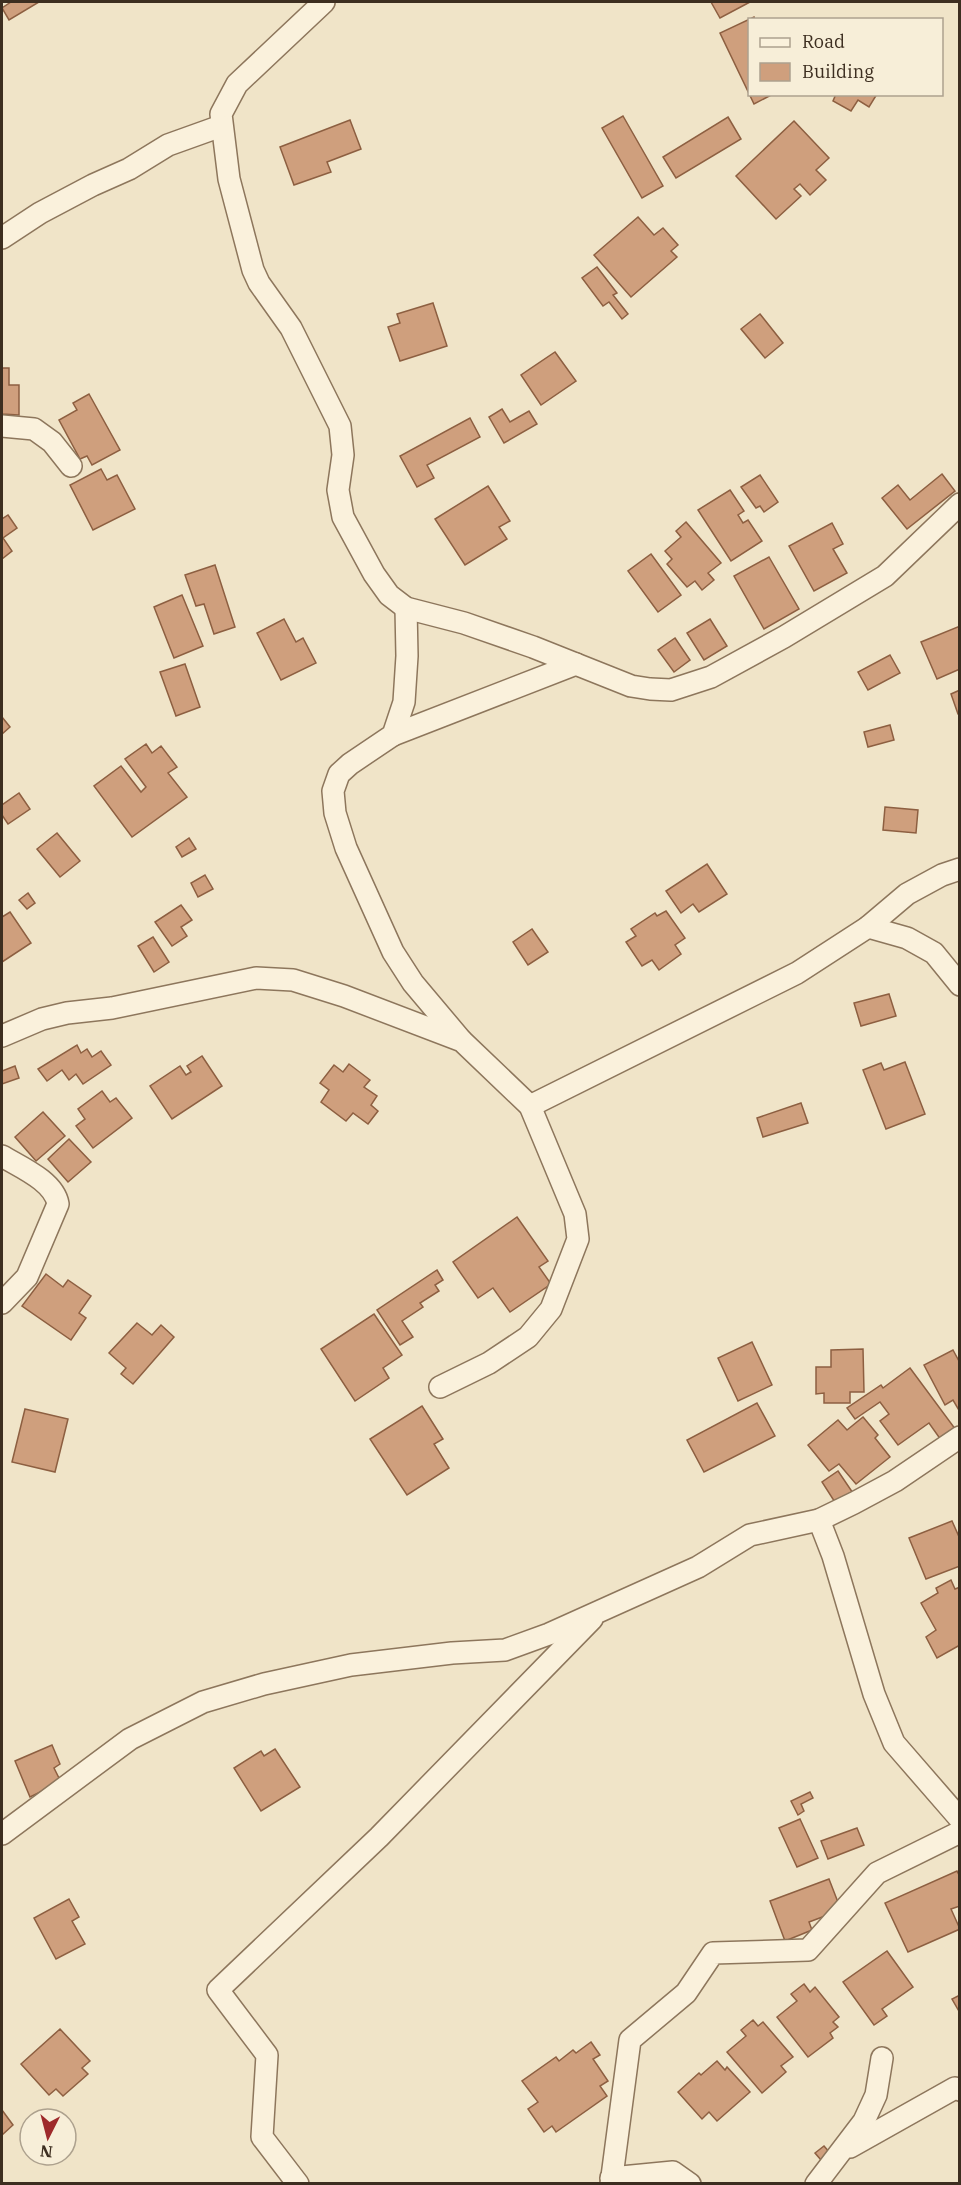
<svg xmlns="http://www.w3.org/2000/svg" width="961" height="2185" viewBox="0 0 961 2185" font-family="'IBM Plex Serif',serif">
  <rect width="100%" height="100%" fill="#f0e4c8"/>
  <!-- building -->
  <g fill="#cf9f7d" stroke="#8d5f41" stroke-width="1.5">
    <path d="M11,2H39L9,20L2,8Z"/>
    <path d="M711,2H750L720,18Z"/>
    <path d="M754,17L755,20H750V94H773L754,104L720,33Z"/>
    <path d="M836,94H877L869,107L858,100L851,111L833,101Z"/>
    <path d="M623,116L663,186L642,198L602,128Z"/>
    <path d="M728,117L741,139L676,178L663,157Z"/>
    <path d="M350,120L361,149L327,162L331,172L294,185L280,147Z"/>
    <path d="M794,121L829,158L816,170L826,180L810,195L800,184L794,189L801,196L776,219L736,176Z"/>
    <path d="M638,217L654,235L663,228L678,245L671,251L677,257L631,297L594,255Z"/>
    <path d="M597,267L617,293L613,295L628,314L622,319L609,302L603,306L582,278Z"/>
    <path d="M433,303L447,346L400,361L388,327L400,323L397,314Z"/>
    <path d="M760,314L783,343L765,358L741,329Z"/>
    <path d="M555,352L576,381L541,405L521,375Z"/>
    <path d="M2,368H9V385H19V415L2,414Z"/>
    <path d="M89,394L120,450L92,465L87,456L80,459L59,420L77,410L73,403Z"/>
    <path d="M502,409L510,422L529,411L537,424L504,443L489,417Z"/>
    <path d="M470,418L480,437L427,465L434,478L417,487L400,456Z"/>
    <path d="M101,469L107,480L117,475L135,509L93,530L70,485Z"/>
    <path d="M942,474L955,491L907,529L882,498L898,485L910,500Z"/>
    <path d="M760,475L778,502L764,512L760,506L756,508L741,487Z"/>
    <path d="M488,486L510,521L499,527L507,539L465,565L435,519Z"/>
    <path d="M730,490L744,511L738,515L743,523L748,520L762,541L731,561L698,510Z"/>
    <path d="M8,515L17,528L3,538L12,551L2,559V519Z"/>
    <path d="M686,522L721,563L708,573L714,580L702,590L695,581L687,587L667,564L672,559L665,551L681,537L676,531Z"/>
    <path d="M832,523L843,544L833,549L847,573L814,591L789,546Z"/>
    <path d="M651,554L681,595L658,612L628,571Z"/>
    <path d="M769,557L799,609L764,629L734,576Z"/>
    <path d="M215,565L235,627L214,634L204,604L196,606L185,575Z"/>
    <path d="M182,595L203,646L174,658L154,607Z"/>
    <path d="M284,619L296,642L303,638L316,663L281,680L257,633Z"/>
    <path d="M710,619L727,646L704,660L687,633Z"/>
    <path d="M960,626V669L937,679L921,642Z"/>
    <path d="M675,638L690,660L674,672L658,650Z"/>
    <path d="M890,655L900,673L868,690L858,672Z"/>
    <path d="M185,664L200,707L176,716L160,672Z"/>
    <path d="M960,690V714H958L951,694Z"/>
    <path d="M2,717L10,727L2,734Z"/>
    <path d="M890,725L894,740L868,747L864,732Z"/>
    <path d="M146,744L152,753L161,746L177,767L168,773L187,797L132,837L94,786L121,766L141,792L146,787L125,759Z"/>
    <path d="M19,793L30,809L8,824L2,815V805Z"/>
    <path d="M885,807L918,810L916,833L883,830Z"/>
    <path d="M57,833L80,861L60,877L37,849Z"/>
    <path d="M189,838L196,849L182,857L176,847Z"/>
    <path d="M707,864L727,894L699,912L693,904L681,913L666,891Z"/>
    <path d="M205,875L213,889L198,897L191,883Z"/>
    <path d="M28,893L35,903L27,909L19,900Z"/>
    <path d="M181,905L192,920L181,927L187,936L172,946L155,922Z"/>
    <path d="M666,911L685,938L675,945L681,954L659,970L652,960L642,966L626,942L636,936L631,929L655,913L657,916Z"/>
    <path d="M10,912L31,943L2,962V917Z"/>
    <path d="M532,929L548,952L528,965L513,942Z"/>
    <path d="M153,937L169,962L154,972L138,946Z"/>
    <path d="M889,994L896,1016L861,1026L854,1003Z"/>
    <path d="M77,1045L81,1053L87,1049L92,1057L101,1051L111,1065L83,1084L76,1074L69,1080L62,1070L47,1081L38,1069Z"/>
    <path d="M202,1056L222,1086L172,1119L150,1086L180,1066L186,1075L191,1072L187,1066Z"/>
    <path d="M905,1062L925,1114L886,1129L863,1070L881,1063L884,1070Z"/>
    <path d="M349,1064L370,1080L364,1087L377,1096L371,1105L378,1111L368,1124L353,1113L346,1121L321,1102L329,1090L320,1083L334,1065L343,1072Z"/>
    <path d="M15,1066L19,1078L2,1084V1071Z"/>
    <path d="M102,1091L110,1102L116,1098L132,1118L93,1148L76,1126L85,1119L78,1109Z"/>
    <path d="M801,1103L808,1123L763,1137L757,1118Z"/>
    <path d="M43,1112L65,1136L36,1161L15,1137Z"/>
    <path d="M69,1139L91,1162L68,1182L48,1159Z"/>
    <path d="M517,1217L548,1261L539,1267L551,1284L510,1312L493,1288L478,1298L453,1262Z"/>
    <path d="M437,1270L443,1280L435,1285L439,1291L420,1303L423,1307L402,1321L413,1337L400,1345L377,1310Z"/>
    <path d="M46,1274L63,1287L68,1280L91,1296L79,1313L86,1318L71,1340L22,1306Z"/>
    <path d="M374,1314L402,1355L383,1368L389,1378L355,1401L321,1349Z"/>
    <path d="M137,1323L152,1335L161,1325L174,1337L133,1384L121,1374L126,1368L109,1353Z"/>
    <path d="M752,1342L772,1385L738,1401L718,1358Z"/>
    <path d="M863,1349L864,1392H850V1403H824V1393L816,1394V1367H831V1350Z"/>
    <path d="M953,1350L960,1363V1412L953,1400L945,1405L924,1365Z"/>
    <path d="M910,1368L956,1430L941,1440L929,1423L898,1445L880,1421L889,1414L880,1402L855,1419L847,1408L881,1385L883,1388Z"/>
    <path d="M757,1403L775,1436L704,1472L687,1440Z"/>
    <path d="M422,1406L443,1439L434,1444L449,1468L407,1495L370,1439Z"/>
    <path d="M25,1409L68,1419L55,1472L12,1462Z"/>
    <path d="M863,1417L878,1435L875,1438L890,1457L856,1484L839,1464L829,1471L808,1445L838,1420L847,1430Z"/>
    <path d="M838,1471L855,1496L838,1507L822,1482Z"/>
    <path d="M952,1521L960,1539V1566L926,1579L909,1538Z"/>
    <path d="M951,1580L955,1589L960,1587V1645L937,1658L926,1637L936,1630L921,1603L938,1593L936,1588Z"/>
    <path d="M52,1745L60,1764L54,1768L61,1782L30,1797L15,1761Z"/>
    <path d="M275,1749L300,1787L261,1811L234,1768L261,1751L264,1756Z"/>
    <path d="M810,1792L813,1798L801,1804L804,1811L798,1815L791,1801Z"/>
    <path d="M800,1819L818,1858L797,1867L779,1828Z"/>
    <path d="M857,1828L864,1845L828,1859L821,1841Z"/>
    <path d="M957,1871L960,1877V1906L951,1909L960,1929L908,1952L885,1903Z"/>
    <path d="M829,1879L841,1910L809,1922L812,1930L785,1941L770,1901Z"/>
    <path d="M69,1899L79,1917L72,1921L85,1944L56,1959L34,1918Z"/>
    <path d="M887,1951L913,1987L882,2009L887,2016L874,2025L843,1982Z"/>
    <path d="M804,1984L810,1992L815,1987L839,2017L833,2022L838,2027L830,2033L833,2038L808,2057L777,2017L797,2001L791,1994Z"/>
    <path d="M960,1995V2013L952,1999Z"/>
    <path d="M753,2020L758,2026L763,2022L793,2057L781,2066L786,2072L762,2093L727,2052L746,2036L741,2030Z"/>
    <path d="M60,2029L90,2061L82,2068L88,2074L63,2096L56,2089L49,2095L21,2064Z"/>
    <path d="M591,2042L600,2055L593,2059L608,2081L600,2086L607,2096L556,2132L552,2126L544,2132L528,2109L538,2102L522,2081L556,2057L559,2061L573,2050L576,2053Z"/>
    <path d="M717,2061L725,2070L727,2067L750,2092L717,2121L709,2112L702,2119L678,2092L699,2073L701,2075Z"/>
    <path d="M2,2110L13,2125L2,2135Z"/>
    <path d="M824,2146L830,2153L821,2160L815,2153Z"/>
  </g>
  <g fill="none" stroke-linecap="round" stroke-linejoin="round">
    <!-- street casing -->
    <g stroke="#8d765c" stroke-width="24">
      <g id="street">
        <path d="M324,2L237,84L221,114L229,179L253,270L259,283L291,328L340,426L343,455L338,490L343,517L374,574L389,595L406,608L464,623L533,647L631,686L650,689L671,690L711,677L784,637L885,576L960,504"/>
        <path d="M2,238L40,213L93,185L129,169L168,145L221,126"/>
        <path d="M2,426L34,429L52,442L71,466"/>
        <path d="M406,608L407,656L404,702L393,735L350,764L339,774L333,791L335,813L346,848L393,952L413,983L461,1040"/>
        <path d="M393,735L576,664"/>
        <path d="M868,927L907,938L934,953L960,985"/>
        <path d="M2,1036L42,1019L67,1013L112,1008L256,978L293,980L344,996L462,1041L530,1106L575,1214L578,1239L551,1309L528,1337L489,1363L440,1387"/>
        <path d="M530,1106L797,973L868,927L907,894L942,875L960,869"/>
        <path d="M2,1156C20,1167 54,1181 58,1204L27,1277L2,1303"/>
        <path d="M819,1520L833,1556L874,1694L894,1743L960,1819"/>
        <path d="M2,1834L130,1739L203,1702L264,1684L351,1665L452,1653L505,1650L549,1634L698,1567L750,1535L819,1520L854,1503L895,1481L960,1437"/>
        <path d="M850,2147L955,2088L960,2090"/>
        <path d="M611,2178L673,2172L690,2184"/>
        <path d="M298,2184L262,2137L267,2055L218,1990L379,1837L592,1619"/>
        <path d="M611,2184L630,2040L686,1993L713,1953L808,1950L877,1873L960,1832"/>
        <path d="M816,2184L864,2121L876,2095L882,2058"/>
      </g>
    </g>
    <!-- street -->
    <use href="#street" stroke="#faf1dc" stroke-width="21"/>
  </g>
  <!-- border -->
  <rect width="961" height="2185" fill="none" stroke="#3d2e20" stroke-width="6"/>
  <!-- legend -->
  <rect x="748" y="18" width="195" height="78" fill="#f7eed8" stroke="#ada18e" stroke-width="1.5"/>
  <rect x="760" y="38" width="30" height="9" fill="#faf1dc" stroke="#ada18e" stroke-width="1.5"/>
  <text x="802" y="48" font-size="18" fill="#3d2e20">Road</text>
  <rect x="760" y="63" width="30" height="18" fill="#cf9f7d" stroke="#ada18e" stroke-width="1.5"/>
  <text x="802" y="78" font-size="18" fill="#3d2e20">Building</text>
  <!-- north arrow -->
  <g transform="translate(48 2137) rotate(186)"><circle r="28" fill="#f7eed8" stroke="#ada18e" stroke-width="1.5"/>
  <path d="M0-4.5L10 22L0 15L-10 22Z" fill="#9e2a2b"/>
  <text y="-9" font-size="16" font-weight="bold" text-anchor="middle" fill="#3d2e20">N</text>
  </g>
</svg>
